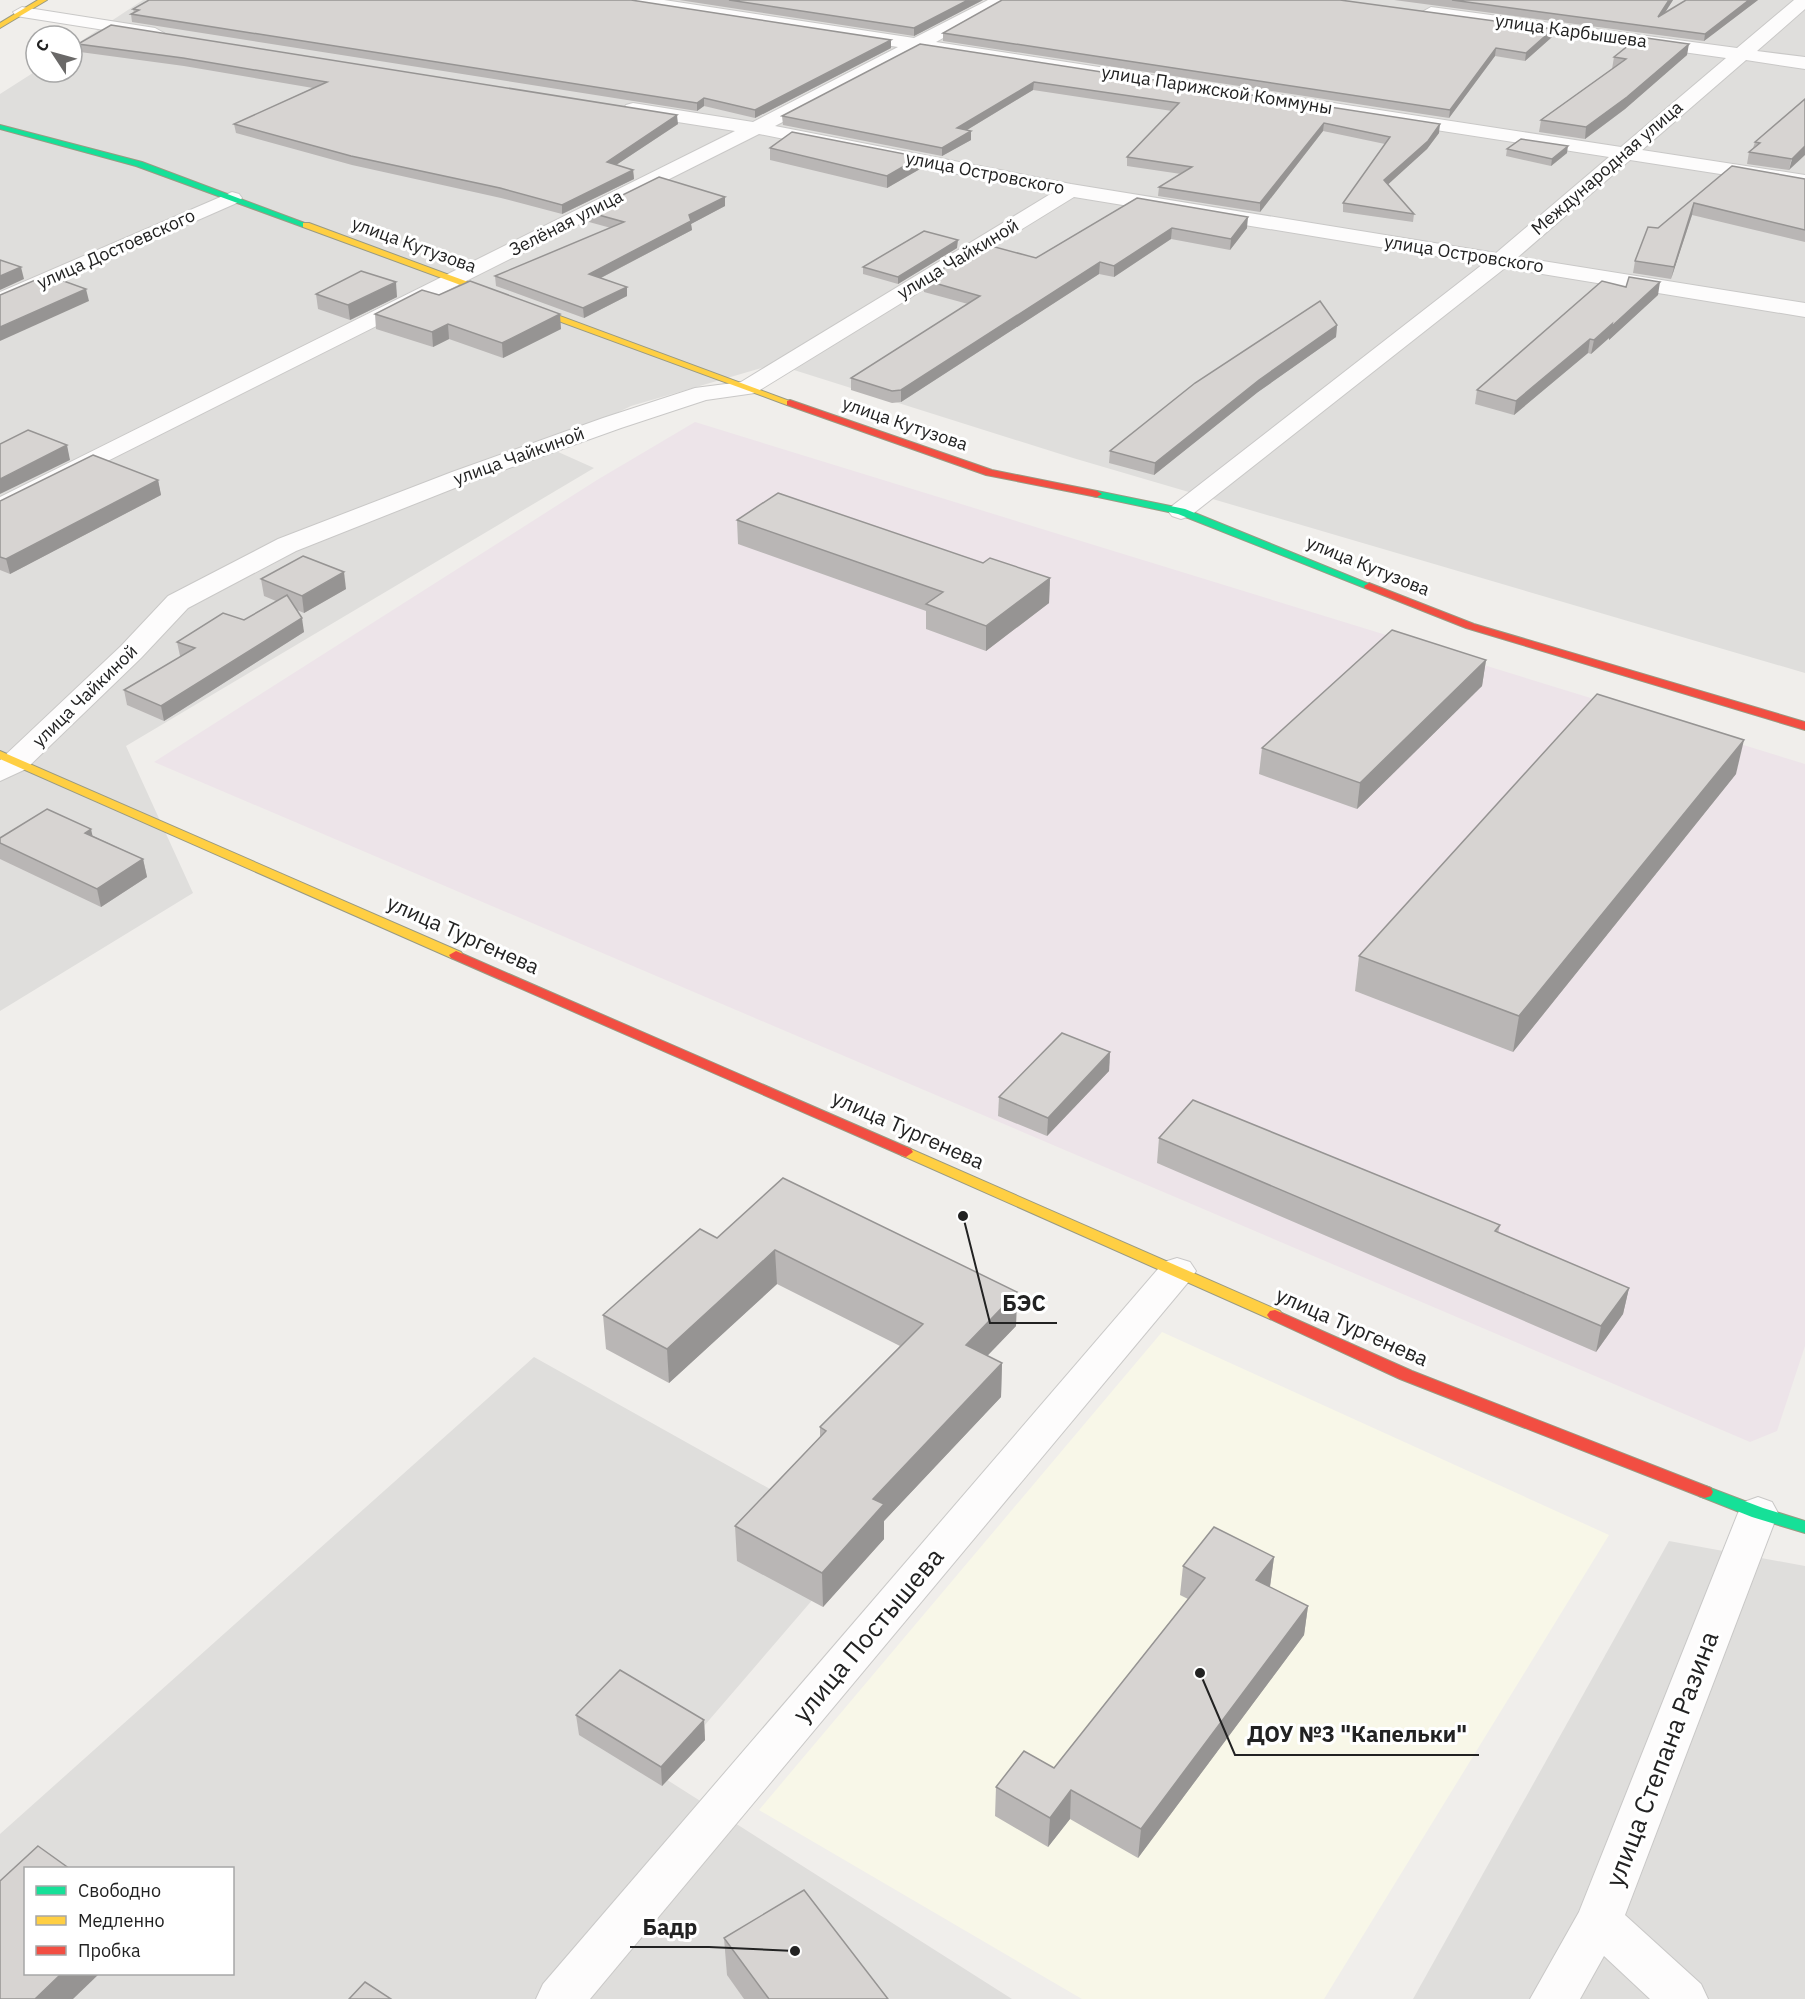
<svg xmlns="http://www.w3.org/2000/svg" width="1805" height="1999" viewBox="0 0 1805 1999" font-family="'IBM Plex Sans',sans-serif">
  <rect width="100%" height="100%" fill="#f0eeeb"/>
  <!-- residential -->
  <g fill="#dfdedc" fill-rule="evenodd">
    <path d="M143,0H1805V673L1073,458L775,364L631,406L547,447L594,468L126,746L193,893L0,1011V94L36,71L72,72V47Z"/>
    <path d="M534,1357L863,1541L661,1776L1012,1999H0V1834ZM26,1868H232V1974H26Z"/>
    <path d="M1669,1541L1805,1566V1999H1413Z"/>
  </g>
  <!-- industrial -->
  <path fill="#ede4e9" d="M695,422L1805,764V1346L1777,1431L1750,1442L154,762L597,480Z"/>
  <!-- education -->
  <path fill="#f8f7e8" d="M1162,1332L1609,1535L1324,1999H1082L759,1810Z"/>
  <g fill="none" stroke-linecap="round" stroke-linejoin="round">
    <!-- street casing -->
    <g stroke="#c9c8c7" stroke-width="2">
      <g id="street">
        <path d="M620,0H664L914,38L988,0H1011L936,42L1621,147L1726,58L1431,17L1422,12L1431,7L1737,48L1794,0H1805V9L1757,51L1805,57V69L1746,60L1642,150L1805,175V187L1630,160L1518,257L1805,303V317L1505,268L1190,516L1181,519L1172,516L1168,511L1172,506L1483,264L1074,197L755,393L706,400L621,428L470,482L296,551L188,608L141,658L26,769L0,781V760L121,646L168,596L278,539L452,472L603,418L695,388L741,382L1052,193L759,134L0,515V497L735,131L633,115L623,109L626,105L633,103L753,122L898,47L629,5ZM920,50L1609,157L1496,253L1071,184L775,126Z"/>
        <path d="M22,7L155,28L164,33L155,38L16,16L13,12Z"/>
        <path d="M232,192L239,194L242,198L239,202L0,307V292Z"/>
        <path d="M1177,1258L1190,1262L1196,1271L1190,1280L590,1999H536L543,1984L1164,1262Z"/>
        <path d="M1758,1497L1772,1502L1778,1513L1625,1915L1701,1984L1708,1999H1650L1604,1956L1580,1999H1530L1579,1912L1738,1513L1744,1502Z"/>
      </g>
    </g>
    <!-- fast casing -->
    <g stroke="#999a82" stroke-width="2">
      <g id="fast">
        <path d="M0,125L142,162L310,225L303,227L136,166L0,129Z"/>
        <path d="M1097,491L1185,509L1374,586L1373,588H1365L1178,514L1093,496V492Z"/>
        <path d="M1705,1486L1763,1508L1805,1521V1533L1752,1517L1699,1496L1697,1492L1699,1488Z"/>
      </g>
    </g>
    <!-- slow casing -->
    <g stroke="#999a82" stroke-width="2">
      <g id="slow">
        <path d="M38,0H47L0,28V23Z"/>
        <path d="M303,223H309L795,403L787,405L303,227Z"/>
        <path d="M0,751L461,952L463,955L456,959L451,958L0,759Z"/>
        <path d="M906,1147L1280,1311L1283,1315L1280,1319H1270L901,1155L899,1152Z"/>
      </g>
    </g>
    <!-- jam casing -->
    <g stroke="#999a82" stroke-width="2">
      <g id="jam">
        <path d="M790,400L992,470L1097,491L1102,494L1097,497L986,475L787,405V401Z"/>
        <path d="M1369,583L1474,624L1805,722V730L1466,628L1365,588L1364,586Z"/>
        <path d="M456,951L911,1149L913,1152L906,1157L901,1155L451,958L449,955Z"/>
        <path d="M1275,1310L1412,1371L1711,1488L1713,1492L1711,1496L1705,1498L1699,1496L1400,1379L1270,1319L1267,1315L1270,1311Z"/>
      </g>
    </g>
    <!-- street -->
    <use href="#street" fill="#fdfcfc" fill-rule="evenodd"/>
    <!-- fast -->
    <use href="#fast" fill="#16e098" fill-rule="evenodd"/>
    <!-- slow -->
    <use href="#slow" fill="#ffcf43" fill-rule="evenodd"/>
    <!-- jam -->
    <use href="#jam" fill="#f24e42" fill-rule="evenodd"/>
  </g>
  <!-- wall -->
  <g fill="#b9b6b5">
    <path d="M679,0H983L914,36Z"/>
    <path d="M1394,0H1673L1664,14L1686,0H1758L1704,41Z"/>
    <path d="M133,9L891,48L755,118L704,106L697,111L132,22L131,14L134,13Z"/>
    <path d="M1553,29L1552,37L1525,61L1495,56L1449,118L943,41V33Z"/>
    <path d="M78,44L678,124L616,165L633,170L634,179L562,214L501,198L352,165L236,133L234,124L313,88L184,66L80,52Z"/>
    <path d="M920,44L1439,133L1427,149L1388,184L1414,214L1413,222L1343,212V203L1385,144L1323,131L1260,212L1158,196L1159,187L1181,174L1127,166V157L1172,111L1033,90L967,130L971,140L942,156L783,125L782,116Z"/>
    <path d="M1687,55L1625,109L1585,139L1539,132L1541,120L1612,69L1614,57Z"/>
    <path d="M1805,99L1789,170L1747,164L1749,152L1753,148L1755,142Z"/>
    <path d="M770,148L920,169L887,188L770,160Z"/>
    <path d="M1507,149L1567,153L1551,166L1506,156Z"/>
    <path d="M1732,166L1805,179V242L1692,215L1671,279L1633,273L1635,261L1658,228Z"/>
    <path d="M1137,198L1247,228L1230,250L1171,239L1114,277L1099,274L901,402L892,403L851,390V378L968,304L924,292V280L1036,258Z"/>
    <path d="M725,206L691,224L692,230L601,278L627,287V296L584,318L496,286L495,276L611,228L589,222L588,212Z"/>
    <path d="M957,248L898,284L863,274V267Z"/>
    <path d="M316,294L397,297L350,320L318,309Z"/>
    <path d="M1658,295L1609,340V338L1591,354L1588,353L1514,415L1475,404L1477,390Z"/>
    <path d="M375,314L561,329L503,358L449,339L433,347L376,329Z"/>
    <path d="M1337,325L1336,337L1258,392L1154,475L1109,463L1110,451Z"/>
    <path d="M158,480L161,495L10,574L0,570V501Z"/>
    <path d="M737,520L983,563L1050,578L1049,603L986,651L926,629V611L738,544Z"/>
    <path d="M261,579L346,589L304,613L297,610L304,632L164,721L127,705L124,690L181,657L180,656L177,642L244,620L276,601L264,596Z"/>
    <path d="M1486,660L1482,686L1357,809L1259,774L1262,748Z"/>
    <path d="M1736,774L1513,1052L1355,991L1359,956Z"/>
    <path d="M93,836L143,859L147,877L101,907L0,859V838Z"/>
    <path d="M1110,1052L1109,1071L1047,1136L998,1116L999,1097Z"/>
    <path d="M1159,1138L1500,1225L1498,1233L1629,1288L1623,1314L1596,1352L1157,1163Z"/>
    <path d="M717,1238L1017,1292L1016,1326L987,1356L1002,1363L1001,1397L884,1521V1539L823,1607L737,1561L735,1526L820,1437V1427L900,1346L777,1284L669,1383L606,1349L603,1315Z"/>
    <path d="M1274,1557L1270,1587L1308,1606L1304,1635L1138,1858L1070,1819L1048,1847L995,1816L996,1787L1054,1768L1188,1599L1180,1595L1183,1566Z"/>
    <path d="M576,1715L704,1720L705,1740L662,1786L579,1735Z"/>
    <path d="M724,1938L888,1999H744L727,1975Z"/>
  </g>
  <!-- shaded-wall -->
  <g fill="#969493">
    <path d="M968,0H983L914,36V28Z"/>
    <path d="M1669,0H1673L1657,25L1658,17Z"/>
    <path d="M1749,0H1758L1704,41L1705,34Z"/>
    <path d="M1553,29L1552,37L1525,61L1526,53Z"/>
    <path d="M891,40V48L755,118V110Z"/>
    <path d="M1689,44L1687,55L1625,109L1585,139L1586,127Z"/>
    <path d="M1496,48L1495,56L1449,118L1450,110Z"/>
    <path d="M1034,82L1033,90L957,136V128Z"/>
    <path d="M704,98V106L697,111V103Z"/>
    <path d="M677,115L678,124L607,171V162Z"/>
    <path d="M1324,123L1323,131L1260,212V203Z"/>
    <path d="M1440,124L1439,133L1427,149L1383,189L1384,180Z"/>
    <path d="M971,131V140L942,156V148Z"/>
    <path d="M1568,146L1567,153L1551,166L1552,159Z"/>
    <path d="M1805,146V155L1789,170L1792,159Z"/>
    <path d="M920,157V169L887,188V176Z"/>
    <path d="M633,170L634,179L562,214V205Z"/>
    <path d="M725,197V206L691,224L692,230L589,284V274L689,215Z"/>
    <path d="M1694,203L1692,215L1671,279L1674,267Z"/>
    <path d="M1248,217L1247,228L1230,250L1231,239Z"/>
    <path d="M1172,228L1171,239L1114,277V266Z"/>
    <path d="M958,240L957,248L898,284V277Z"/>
    <path d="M1100,262L1099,274L901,402V390Z"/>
    <path d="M21,267L24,279L0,290V276Z"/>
    <path d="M396,282L397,297L350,320L348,305Z"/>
    <path d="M1660,282L1658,295L1609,340V338L1591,354L1594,340Z"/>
    <path d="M627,287V296L584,318L583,308Z"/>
    <path d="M86,289L89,301L0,341V327Z"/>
    <path d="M560,314L561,329L503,358L502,343Z"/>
    <path d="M448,324L449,339L433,347L432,332Z"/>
    <path d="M1337,325L1336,337L1258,392L1154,475L1155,463L1259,380Z"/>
    <path d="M1590,339L1588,353L1514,415L1516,401Z"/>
    <path d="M67,445L70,460L0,494V479Z"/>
    <path d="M158,480L161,495L10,574L6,559Z"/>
    <path d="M344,572L346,589L304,613L302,596Z"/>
    <path d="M1050,578L1049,603L986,651V626Z"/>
    <path d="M302,618L304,632L164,721L161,706Z"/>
    <path d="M1486,660L1482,686L1357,809L1360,783Z"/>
    <path d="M1744,740L1736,774L1513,1052L1519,1016Z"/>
    <path d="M91,829L95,847L85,833Z"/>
    <path d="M143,859L147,877L101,907L97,889Z"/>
    <path d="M1110,1052L1109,1071L1047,1136L1048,1118Z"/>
    <path d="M775,1250L777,1284L669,1383L667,1349Z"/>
    <path d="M1629,1288L1623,1314L1596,1352L1601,1326Z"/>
    <path d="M1017,1292L1016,1326L965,1379L966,1345Z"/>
    <path d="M1002,1363L1001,1397L884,1521V1539L823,1607L822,1573L873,1499Z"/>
    <path d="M1274,1557L1270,1586L1253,1609L1256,1580Z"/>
    <path d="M1308,1606L1304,1635L1138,1858L1141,1829Z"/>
    <path d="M704,1720L705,1740L662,1786L661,1767Z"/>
    <path d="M1071,1790L1070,1819L1048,1847L1050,1818Z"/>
    <path d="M61,1974H99L73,1999H35Z"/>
  </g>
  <!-- building -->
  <g fill="#d7d4d2" stroke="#969493" stroke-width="1.5">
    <path d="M149,0H631L891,40L755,110L704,98L697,103L131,14L139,10L133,9Z"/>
    <path d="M729,0H968L914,28Z"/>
    <path d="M1002,0H1340L1553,29L1526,53L1496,48L1450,110L943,33Z"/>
    <path d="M1452,0H1669L1658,17L1686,0H1749L1705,34Z"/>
    <path d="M111,25L677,115L607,162L633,170L562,205L500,188L351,156L234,124L327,82L183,58L78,44Z"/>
    <path d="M1639,37L1689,44L1627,97L1586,127L1541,120L1626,59L1614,57Z"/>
    <path d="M920,44L1440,124L1428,141L1384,180L1414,214L1343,203L1390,137L1324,123L1260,203L1159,187L1192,167L1127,157L1179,103L1034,82L957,128L971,131L942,148L782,116Z"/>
    <path d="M1805,99V146L1792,159L1749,152L1760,143L1755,142Z"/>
    <path d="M792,132L920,157L887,176L770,148Z"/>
    <path d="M1521,139L1568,146L1552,159L1507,149Z"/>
    <path d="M1732,166L1805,179V230L1694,203L1674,267L1635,261L1648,227L1658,228Z"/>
    <path d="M659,177L725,197L689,215L691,221L589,274L627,287L583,308L495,276L624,222L588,212Z"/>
    <path d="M1137,198L1248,217L1231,239L1172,228L1114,266L1100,262L901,390L892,391L851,378L980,296L924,280L984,244L1036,258Z"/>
    <path d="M924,231L958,240L898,277L863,267Z"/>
    <path d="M0,260L21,267L0,276Z"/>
    <path d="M361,271L396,282L348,305L316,294Z"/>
    <path d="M47,275L86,289L0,327V295Z"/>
    <path d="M1629,277L1660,282L1611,327L1612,324L1594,340L1590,339L1516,401L1477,390L1602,281L1626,287Z"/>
    <path d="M470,281L560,314L502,343L448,324L432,332L375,314L422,290L439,295Z"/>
    <path d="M1320,301L1337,325L1259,380L1155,463L1110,451L1195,383Z"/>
    <path d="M28,430L67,445L0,479V444Z"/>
    <path d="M93,455L158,480L6,559L0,557V501Z"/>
    <path d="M778,493L983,563L990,558L1050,578L986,626L926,604L943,592L737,520Z"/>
    <path d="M303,556L344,572L302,596L261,579Z"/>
    <path d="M287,595L302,618L161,706L124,690L195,648L177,642L223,613L244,620Z"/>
    <path d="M1392,630L1486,660L1360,783L1262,748Z"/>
    <path d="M1597,694L1744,740L1519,1016L1359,956Z"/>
    <path d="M47,809L91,829L85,833L143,859L97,889L0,843V838Z"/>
    <path d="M1062,1033L1110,1052L1048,1118L999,1097Z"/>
    <path d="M1193,1100L1500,1225L1495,1231L1629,1288L1601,1326L1159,1138Z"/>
    <path d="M783,1178L1017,1292L966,1345L1002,1363L873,1499L884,1504L822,1573L735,1526L826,1431L820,1427L923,1324L775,1250L667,1349L603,1315L700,1229L717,1238Z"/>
    <path d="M1214,1527L1274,1557L1256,1580L1308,1606L1141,1829L1071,1790L1050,1818L996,1787L1024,1751L1054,1768L1205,1578L1183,1566Z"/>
    <path d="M620,1670L704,1720L661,1767L576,1715Z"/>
    <path d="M38,1846L70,1869H26V1974H61L35,1999H0V1881Z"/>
    <path d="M804,1890L888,1999H769L724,1938Z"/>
    <path d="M365,1982L391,1999H349Z"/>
  </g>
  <g text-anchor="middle" stroke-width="6" stroke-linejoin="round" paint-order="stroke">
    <!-- far-street labels -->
    <g font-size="18" fill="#222" stroke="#fff">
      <text transform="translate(1571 31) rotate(8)" y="6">улица Карбышева</text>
      <text transform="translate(1217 90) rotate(9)" y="6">улица Парижской Коммуны</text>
      <text transform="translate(1607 168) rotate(-41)" y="6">Международная улица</text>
      <text transform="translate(985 173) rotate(11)" y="6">улица Островского</text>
      <text transform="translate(566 223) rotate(-27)" y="6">Зелёная улица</text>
      <text transform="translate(414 245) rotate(20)" y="6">улица Кутузова</text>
      <text transform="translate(116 249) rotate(-24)" y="6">улица Достоевского</text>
      <text transform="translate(1464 254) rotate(9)" y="6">улица Островского</text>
      <text transform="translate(958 259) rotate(-31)" y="6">улица Чайкиной</text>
      <text transform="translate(905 424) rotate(19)" y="6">улица Кутузова</text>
      <text transform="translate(519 456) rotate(-20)" y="6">улица Чайкиной</text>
      <text transform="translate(1368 566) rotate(22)" y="6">улица Кутузова</text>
      <text transform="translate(85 696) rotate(-44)" y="6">улица Чайкиной</text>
    </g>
    <!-- street labels -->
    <g font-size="21" fill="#222" stroke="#fff">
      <text transform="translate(463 935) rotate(24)" y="7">улица Тургенева</text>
      <text transform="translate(908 1130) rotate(24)" y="7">улица Тургенева</text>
      <text transform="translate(1352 1327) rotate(24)" y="7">улица Тургенева</text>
    </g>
    <!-- near-street labels -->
    <g font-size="26" fill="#222" stroke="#fff">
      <text transform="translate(868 1635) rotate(-50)" y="9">улица Постышева</text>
      <text transform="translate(1662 1759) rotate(-69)" y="9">улица Степана Разина</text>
    </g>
  </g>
  <!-- callouts -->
  <path fill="none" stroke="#222" stroke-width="2" d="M963 1216L990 1323H1057M1200 1673L1235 1755H1479M795 1951L709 1947H630"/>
  <g fill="#222" stroke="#fff" stroke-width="2">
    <circle cx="963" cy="1216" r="6"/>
    <circle cx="1200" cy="1673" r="6"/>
    <circle cx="795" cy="1951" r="6"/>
  </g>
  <g font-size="22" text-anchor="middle" font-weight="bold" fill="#222" stroke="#fff" stroke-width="6" stroke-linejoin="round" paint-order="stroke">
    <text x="1024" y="1311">БЭС</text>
    <text x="1357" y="1742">ДОУ №3 "Капельки"</text>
    <text x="670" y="1935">Бадр</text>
  </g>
  <!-- legend -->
  <rect x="24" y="1867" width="210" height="108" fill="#ffffff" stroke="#a7a7a7" stroke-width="1.5"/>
  <rect x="36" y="1886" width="30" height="9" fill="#16e098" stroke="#a7a7a7" stroke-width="1.5"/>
  <text x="78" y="1897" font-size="18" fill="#222222">Свободно</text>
  <rect x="36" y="1916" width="30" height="9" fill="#ffcf43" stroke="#a7a7a7" stroke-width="1.5"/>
  <text x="78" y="1927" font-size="18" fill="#222222">Медленно</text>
  <rect x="36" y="1946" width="30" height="9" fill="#f24e42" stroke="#a7a7a7" stroke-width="1.5"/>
  <text x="78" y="1957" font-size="18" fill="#222222">Пробка</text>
  <!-- north arrow -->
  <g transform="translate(54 54) rotate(306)"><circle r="28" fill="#ffffff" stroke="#a7a7a7" stroke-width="1.5"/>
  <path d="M0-4.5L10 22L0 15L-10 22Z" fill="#6a6968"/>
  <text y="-9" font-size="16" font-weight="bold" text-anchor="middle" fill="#222222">С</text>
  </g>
</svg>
